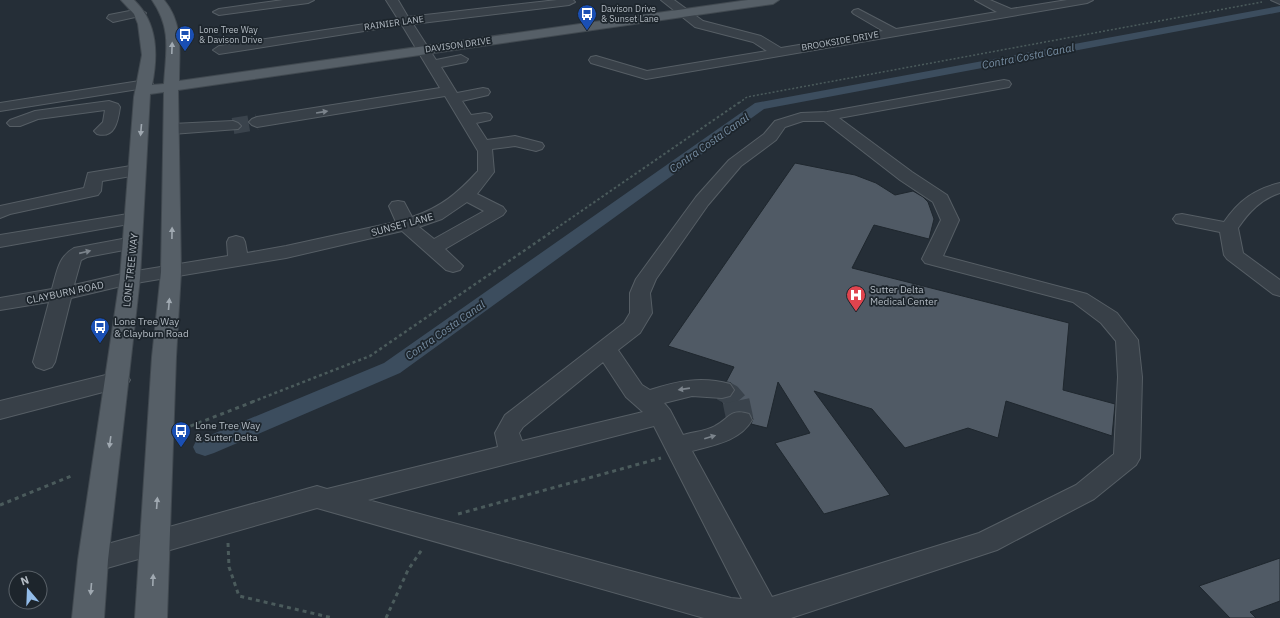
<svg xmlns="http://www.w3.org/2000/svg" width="1280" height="618" viewBox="0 0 1280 618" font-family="'IBM Plex Sans',sans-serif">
  <rect width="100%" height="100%" fill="#252e37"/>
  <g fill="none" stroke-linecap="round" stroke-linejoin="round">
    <!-- canal -->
    <path fill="#3c4d5e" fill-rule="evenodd" d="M1280,6V12L764,109L400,373L214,453L205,456L196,453L193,447L196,441L384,363L755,103Z"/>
  </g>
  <!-- building -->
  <g fill="#505a65" stroke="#1f272e">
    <path d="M795,163L855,175L876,183L895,195L913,191L923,197L928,202L934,219L929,239L874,225L852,268L1069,323L1063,390L1115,404L1112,436L1006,401L998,438L968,428L905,448L872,409L814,391L890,495L824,514L775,443L810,433L778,382L767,428L751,424L753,419L749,413L738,411L729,414L720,399L730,397L735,391L731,383L726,382L734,367L668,346Z"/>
    <path d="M1280,558V601L1250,612L1256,618H1230L1199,586Z"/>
  </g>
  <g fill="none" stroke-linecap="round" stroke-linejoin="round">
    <!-- minor-tunnel-far2 -->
    <path stroke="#3a434c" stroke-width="16" stroke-dasharray="16 8" stroke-linecap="butt" d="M233,126L257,122"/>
    <!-- minor-tunnel-far1 -->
    <path stroke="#3a434c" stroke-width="21" stroke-dasharray="21 10" stroke-linecap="butt" d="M722,390L731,395L737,402"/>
    <!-- minor-tunnel -->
    <path stroke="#3a434c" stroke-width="27" stroke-dasharray="27 14" stroke-linecap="butt" d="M736,401L740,420"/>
    <!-- minor casing -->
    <g stroke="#565e65" stroke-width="2">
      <g id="minor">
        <path d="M283,0H314L308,3L219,15L213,12L219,9Z"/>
        <path d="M386,0H398L408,17L557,0H573L575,2L569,5L413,24L436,60L461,55L468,59L466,62L441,67L457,93L483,88L488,89L490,92L488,95L462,101L471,115L485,113L490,114L492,117L490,120L476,123L487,140L515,136L542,143L544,146L542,149L536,151L515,146L492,149L494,172L477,194L503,207L506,211L503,215L445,249L463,266L460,270L453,272L446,270L402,231L286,258L130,284L71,298L55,362L52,367L44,370L36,367L33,362L49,302L0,310V298L52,289C57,272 58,257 74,248L133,237L140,239L142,243L140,247L87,257L81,260L74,285L130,272L228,256L227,242L229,238L236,236L243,238L245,242L247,253L286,246L396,222L389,206L392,202L398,201L404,202L412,217C440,208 458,193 478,171V151L445,96L257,127L252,125L249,122L252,119L257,117L440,88L402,25L219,54L213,50L219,46L398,19ZM467,202L484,211L434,239L419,227L442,219Z"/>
        <path d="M661,0H674L703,21L761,36L781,48L883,31L854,14L852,12L854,10L858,9L896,29L997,12L975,0H990L1011,9L1067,0H1093L1087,3L646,79L591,63L589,60L591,57L596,56L647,71L767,51L753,42L695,27Z"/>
        <path d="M1271,0H1280V4Z"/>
        <path d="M140,9L146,13L144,15L113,22L107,18L109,15Z"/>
        <path d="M146,80L151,81L153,84L151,87L0,111V103Z"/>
        <path d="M1004,80L1009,81L1011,84L1009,87L839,118L912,172L947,195L959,220L943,256L1087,294L1117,313L1138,340L1142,377L1140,458L1136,465L1094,499L997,550L791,618H704L317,508L93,572L83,569L79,560L83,551L93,548L317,486L327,489L498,447L495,433L505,415L624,323L630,313V293L636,279L696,197L729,160L764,134L775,121L801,113L827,112ZM803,121H824L900,180L933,202L941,220L922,259L925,263L1073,302L1101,323L1116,341L1118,377L1114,454L1076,485L979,533L772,597L692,451C714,445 740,441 752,420L749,414C730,408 729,419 715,426C706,431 693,432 683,435L670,410L664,403L692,396L722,398L730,396L734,390L730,384C702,376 677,381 650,390L642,385L618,350L640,333L652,313L650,293L656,279L708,205L741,166L776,140L785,127ZM603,362L626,397L643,412L522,441L519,433L523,427ZM654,426L742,599L731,598L368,500Z"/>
        <path d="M109,101L118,104L120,107C118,121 115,139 97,134L94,131L103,122L105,110L38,119L20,126H10L7,123L10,120L35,111Z"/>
        <path d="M233,121L238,123L241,126L238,129L172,134L167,132L164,129L167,126L172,124Z"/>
        <path d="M137,165L143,166L145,170L143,174L102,181L101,191L98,195L10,214L0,218V206L84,188L88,173Z"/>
        <path d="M1280,183V193C1261,199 1249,212 1238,228L1243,253L1280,280V296L1273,294L1227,259L1224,255L1220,232L1176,223L1173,219L1176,215L1182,214L1224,222C1239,200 1255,189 1280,183Z"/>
        <path d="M134,213L140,214L143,218L140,222L0,247V235Z"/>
        <path d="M118,372L126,374L130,380L126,386L0,419V401Z"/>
      </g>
    </g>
    <!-- major casing -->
    <g stroke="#414950" stroke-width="2">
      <path id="major" d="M121,0H134C158,23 158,55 152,85L164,84C166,51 172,29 152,0H164C184,24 179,52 179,81L748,0H779L773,4L178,90L181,272L176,357L167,618H135L152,357L161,272L164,92L150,94L140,278L108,560L104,618H72L78,560L120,278L134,97L142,55L138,24L134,14Z"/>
    </g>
    <!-- path-far3 -->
    <path stroke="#4b5b5c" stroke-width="1.5" stroke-dasharray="2 2" stroke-linecap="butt" d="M739,103L747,97L1262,2"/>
    <!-- path-far2 -->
    <path stroke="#4b5b5c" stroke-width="2" stroke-dasharray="2.5 2.5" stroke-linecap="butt" d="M548,234L740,102"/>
    <!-- path-far1 -->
    <path stroke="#4b5b5c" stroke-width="2.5" stroke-dasharray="3 3" stroke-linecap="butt" d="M252,402L370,356L550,233"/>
    <!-- path -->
    <g stroke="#4b5b5c" stroke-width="3" stroke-dasharray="4 4" stroke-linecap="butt">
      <path d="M183,429L255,401"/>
      <path d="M0,505L74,475"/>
      <path d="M458,514L661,458"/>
      <path d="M228,543L229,567L239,596L333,618"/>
      <path d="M386,618L408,570L423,548"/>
    </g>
    <!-- minor -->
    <use href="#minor" fill="#384048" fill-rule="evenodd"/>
    <!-- major -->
    <use href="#major" fill="#565f67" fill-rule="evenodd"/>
  </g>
  <!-- one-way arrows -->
  <defs><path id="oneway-solid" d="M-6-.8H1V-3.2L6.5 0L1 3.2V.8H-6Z"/></defs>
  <g fill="#a0a9b1">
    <use href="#oneway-solid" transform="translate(172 48) rotate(-88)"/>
    <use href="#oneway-solid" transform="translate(141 130) rotate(95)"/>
    <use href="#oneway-solid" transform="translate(172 233) rotate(-89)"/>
    <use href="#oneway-solid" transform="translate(169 304) rotate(-85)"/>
    <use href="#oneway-solid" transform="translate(110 442) rotate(98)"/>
    <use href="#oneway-solid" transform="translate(157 503) rotate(-86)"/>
    <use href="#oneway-solid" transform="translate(153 580) rotate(-88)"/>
    <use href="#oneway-solid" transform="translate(91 589) rotate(95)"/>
  </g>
  <g fill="#7c848c">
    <use href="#oneway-solid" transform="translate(322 112) rotate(-9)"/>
    <use href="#oneway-solid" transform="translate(85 252) rotate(-13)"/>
    <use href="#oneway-solid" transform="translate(684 389) rotate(172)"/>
    <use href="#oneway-solid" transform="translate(710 437) rotate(-16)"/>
  </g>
  <!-- icons -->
  <defs>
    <g id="bus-pin" transform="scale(1)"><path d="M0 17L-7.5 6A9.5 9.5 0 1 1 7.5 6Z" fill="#1a4fb4" stroke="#1d252c"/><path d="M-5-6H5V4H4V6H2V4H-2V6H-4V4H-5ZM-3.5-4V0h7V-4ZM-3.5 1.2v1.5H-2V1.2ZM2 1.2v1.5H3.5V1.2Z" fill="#fff"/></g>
    <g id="hospital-pin" transform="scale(1)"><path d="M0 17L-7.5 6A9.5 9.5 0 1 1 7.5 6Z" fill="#e0444e" stroke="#1d252c"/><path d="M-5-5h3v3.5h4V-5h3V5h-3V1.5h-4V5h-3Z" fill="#fff"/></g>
  </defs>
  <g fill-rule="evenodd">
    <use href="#bus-pin" x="587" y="14"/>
    <use href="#bus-pin" x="185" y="35"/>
    <use href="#hospital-pin" x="856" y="295"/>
    <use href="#bus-pin" x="100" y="327"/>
    <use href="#bus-pin" x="181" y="431"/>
  </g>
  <g text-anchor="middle" stroke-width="3.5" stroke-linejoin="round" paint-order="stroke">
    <!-- far-poi labels -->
    <g font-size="9" fill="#b3bbc3" stroke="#1d252c" text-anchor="start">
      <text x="601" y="12">Davison Drive<tspan x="601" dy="10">&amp; Sunset Lane</tspan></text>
      <text x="199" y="33">Lone Tree Way<tspan x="199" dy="10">&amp; Davison Drive</tspan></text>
    </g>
    <!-- far-street labels -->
    <g font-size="9" fill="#b3bbc3" stroke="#1d252c">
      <text transform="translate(394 23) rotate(-8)" y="3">RAINIER LANE</text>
      <text transform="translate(840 41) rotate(-10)" y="3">BROOKSIDE DRIVE</text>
      <text transform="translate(458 45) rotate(-8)" y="3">DAVISON DRIVE</text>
    </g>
    <!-- street labels -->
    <g font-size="10" fill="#b3bbc3" stroke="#1d252c">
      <text transform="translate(402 224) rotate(-15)" y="4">SUNSET LANE</text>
      <text transform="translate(130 270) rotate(-84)" y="4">LONE TREE WAY</text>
      <text transform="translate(65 292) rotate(-12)" y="4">CLAYBURN ROAD</text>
    </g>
    <!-- poi labels -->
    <g font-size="10" fill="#b3bbc3" stroke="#1d252c" text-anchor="start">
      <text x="870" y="293">Sutter Delta<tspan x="870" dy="12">Medical Center</tspan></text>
      <text x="114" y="325">Lone Tree Way<tspan x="114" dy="12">&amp; Clayburn Road</tspan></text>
      <text x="195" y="429">Lone Tree Way<tspan x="195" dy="12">&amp; Sutter Delta</tspan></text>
    </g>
    <!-- water labels -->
    <g font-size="11" font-style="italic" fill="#778ea3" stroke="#1d252c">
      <text transform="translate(1028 56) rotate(-11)" y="4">Contra Costa Canal</text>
      <text transform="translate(709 143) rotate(-35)" y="4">Contra Costa Canal</text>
      <text transform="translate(445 330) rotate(-35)" y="4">Contra Costa Canal</text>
    </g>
  </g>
  <!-- north arrow -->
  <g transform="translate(28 590) rotate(341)"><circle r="19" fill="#1d252c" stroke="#596168"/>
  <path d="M0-3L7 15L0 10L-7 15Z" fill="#92bce9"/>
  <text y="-6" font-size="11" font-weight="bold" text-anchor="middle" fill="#b3bbc3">N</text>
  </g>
</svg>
